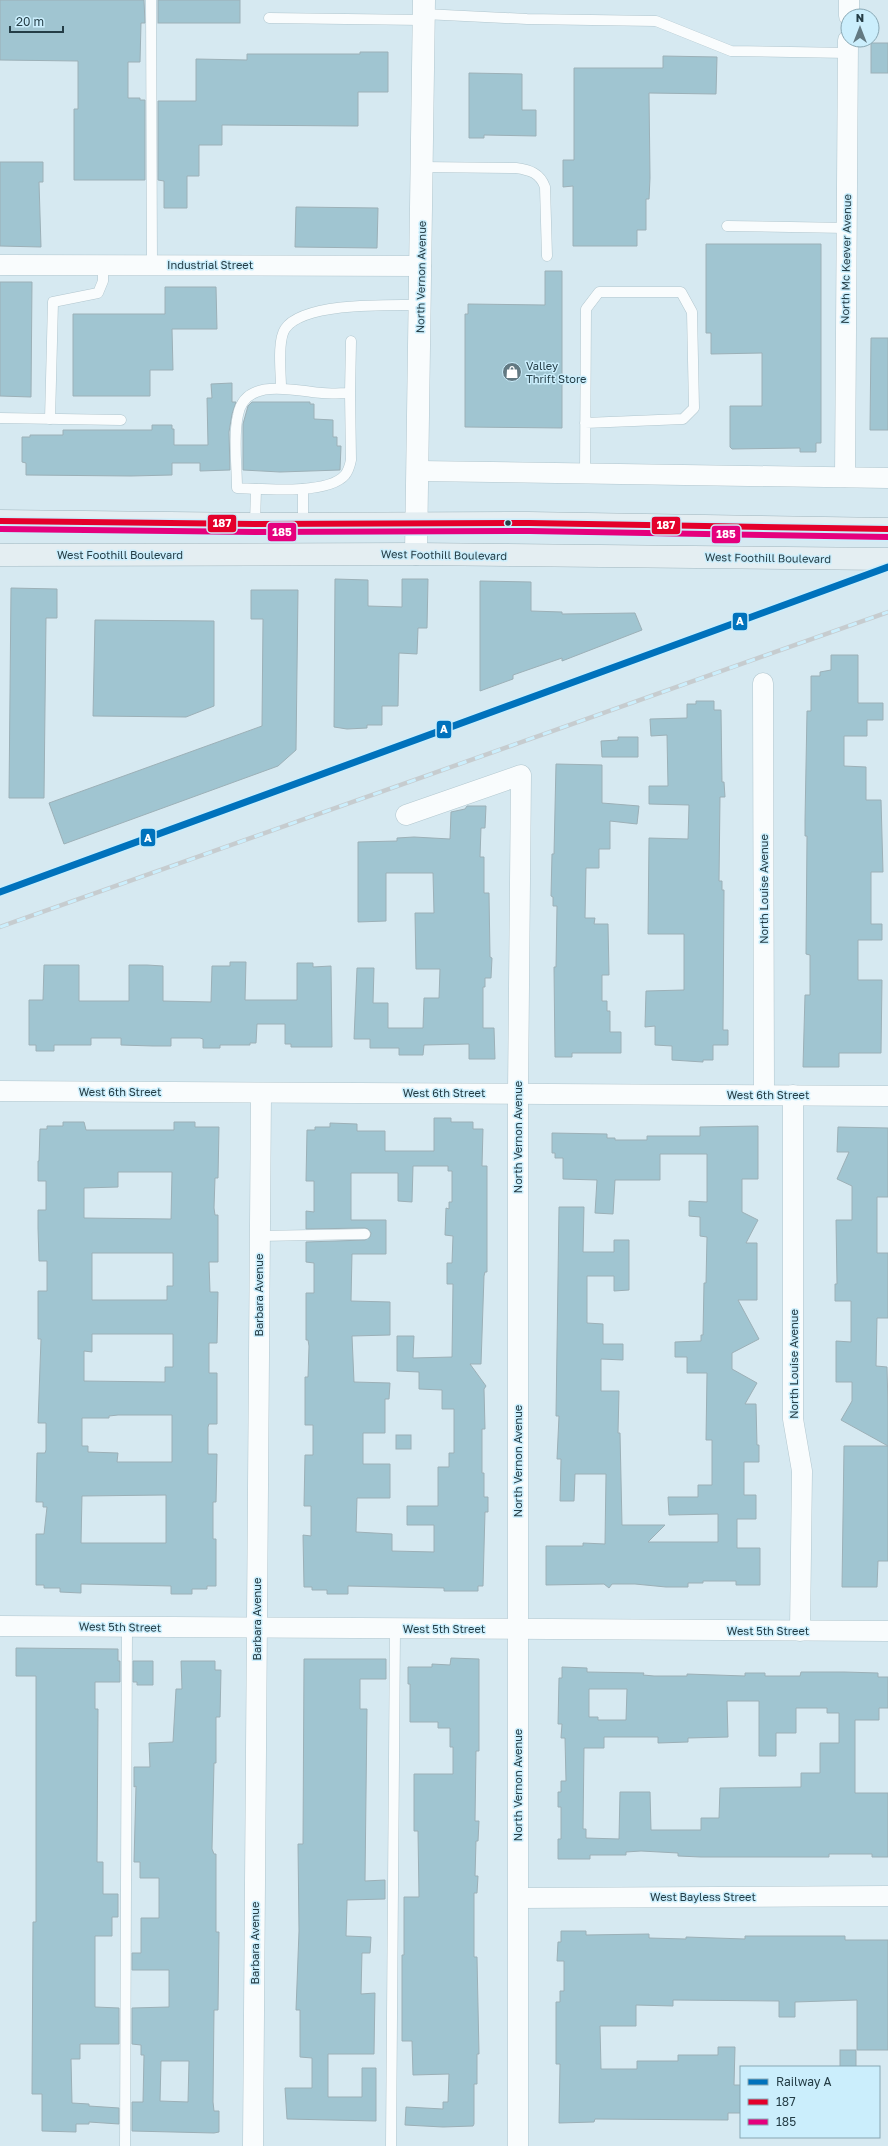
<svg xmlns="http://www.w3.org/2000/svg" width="888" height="2146" viewBox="0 0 888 2146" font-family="'Golos Text',sans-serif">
  <rect width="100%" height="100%" fill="#d6e9f1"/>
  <!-- building -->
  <g fill="#a0c5d1" stroke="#9cb0b7" fill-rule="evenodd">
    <path d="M0,0H144L145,23H141L140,62H128V98H140V100H145V180H74V109H78V61L0,60Z"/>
    <rect x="158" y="0" width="82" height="23"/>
    <rect x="871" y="43" width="17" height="30"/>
    <path d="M360,52H388V92H358V126L222,125V145H199V176H187V208H164V181L158,180V101H196V59L247,60V54H360Z"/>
    <path d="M663,56L717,57L716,94L649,93L650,178L649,199H646V230H637V246H573V186L563,187V160H574V68H663Z"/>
    <path d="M469,73L522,74V110H536V136L484,135V138H469Z"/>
    <path d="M0,162H43V182H39L41,247L0,246Z"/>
    <path d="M296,207L378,208L377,248L295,247Z"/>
    <path d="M706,244H821V443H816V452H800V448L732,449L730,447V406H762V353L711,354V333H706Z"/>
    <path d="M545,271H562V428L465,427V314H468V304L545,305Z"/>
    <path d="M0,282H32L31,397L0,396Z"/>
    <path d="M165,287H216L217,329H172L173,370H150V396H73V314H165Z"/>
    <path d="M871,338H888V430H870Z"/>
    <path d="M232,383V402H236L232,414L229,432L230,470L200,471V463H172V475L131,476L26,475V463L22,462V437H30V435H63V430H152V425H172V429H174V445H208L207,398H212L211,384Z"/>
    <path d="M252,402H310V404H314V419L333,420V437H337V446H341L340,470L280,472L243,470V424L248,406Z"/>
    <path d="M335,579L368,580V606L402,607V579H428L427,628H418L417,654L399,653L398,706H382V725H367V728L347,729L334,727Z"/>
    <path d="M480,581L531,582V611L562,612V614L635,613L642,630L562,661V658L513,675V679L480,691Z"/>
    <path d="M11,588L57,589V618H46L44,798H9Z"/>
    <path d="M251,590H298L296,750L278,766L64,844L49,803L262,726L263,619H251Z"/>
    <path d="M95,620L214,621V706L186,717L93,716Z"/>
    <path d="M831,655H858V703H883V720H867V736H844V766L866,767V800H881L883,872H871V924H882V940H858V980H882L881,1053H839V1067H803L805,995H810V955L806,954L807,836H805V821L807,711H811V676H820V672L831,670Z"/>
    <path d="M696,701H714V710H721L722,782H724L725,797H720L719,881H722V890H724L723,1030H728V1045H713V1060H703V1062L672,1060V1046L655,1045V1026L645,1027L646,991L684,990V934H648L649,838L688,839L689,805L649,804V786H668L667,735L651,736L650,719L687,718V704H696Z"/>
    <path d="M618,737H638V757H602L601,741L618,740Z"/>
    <path d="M556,764L602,765V803L639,806L637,824L610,821V849H599V868H586L585,918H595L594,924H608L609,975H602V1001H607V1011H610V1032H621V1053H572V1057H555L554,967H556L557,906H553V897L551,896L552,854H554Z"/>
    <path d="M467,806H486L485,828H481L480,857H484V893H489L490,957L492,958L491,978H485V987H483V1028H494L495,1059H469V1044L424,1045L423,1055H399V1048H370V1039H354L357,968H374L373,1003H388V1028H423L424,998H439L440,969H416L415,913H434L433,873H386V921L358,922V842L397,841V838L414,837L450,839L451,812L465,809Z"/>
    <path d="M230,962H246L245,1000H297V963H313V967L331,966L332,1047H291V1044H285V1024H257L256,1043H250V1045H220V1048H203V1039L200,1038H171V1046H153L121,1045V1038H91V1045H54V1051H36V1045H29V1000H43L44,965H79V1001H129V965H147L163,966V1001L211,1002L212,966H230Z"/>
    <path d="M434,1118H451V1122H473V1129H483L482,1166H487V1272H485L484,1276L481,1364H470L486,1386L484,1389L485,1429H482V1473H484V1497H488V1512H485L483,1586H478V1591H444V1588L348,1586V1594H327V1590H312V1587H304L303,1535L311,1536V1506H304L305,1455H313V1425H305V1377H308L309,1346L308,1340H306V1293H314V1263L306,1262V1242L365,1240L370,1237L371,1233L368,1229L365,1228L306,1229V1211L314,1212V1181H306L307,1130H315V1127H330V1123L357,1124V1131H385V1151H434ZM413,1166H448V1171H452V1202H449V1209L446,1208L445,1235L453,1236L452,1263H447V1284H453L452,1357L413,1358L414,1336H397V1371L419,1372V1389L442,1390V1409H454V1453H449V1467H438V1506H407V1525H434V1552L392,1551V1534L356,1532L357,1498H390V1464H363V1433H385V1399H389L390,1383L354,1382L352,1336L390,1335V1302L351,1301L352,1254H386V1220H351V1173H398V1201L412,1202Z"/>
    <path d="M63,1122H84L86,1130H174V1122H195V1127H219L218,1178H215L214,1208L215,1215H218V1262H209L210,1292H218L217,1343H209V1373H217V1424H209L208,1427V1454H217L216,1502H213V1539H216V1586H207V1589H192V1594H171V1586L81,1584V1593L60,1592V1588H44V1585H36V1534H44L47,1507H43V1502H36L37,1453H45L46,1450V1423H38L41,1339H38V1291H47V1261H39L38,1228V1210H46V1181H38V1161H39L40,1129H47V1126H63ZM118,1172H172L171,1219L84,1218V1188L118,1187ZM92,1253H173V1286H167V1300H92ZM92,1334H173V1367H165V1382L84,1381V1351L92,1352ZM118,1415H172V1462H117L118,1453L88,1452V1446H82V1418H109V1416ZM166,1495V1543H81L82,1496Z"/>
    <path d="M758,1126V1179H742V1212L758,1220L746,1243H757V1300H738L759,1339L732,1353V1369L757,1383L745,1404H756L757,1445H759V1462H744V1495H756V1519H737V1548H760V1585H736V1581H703V1583H688V1587H666L635,1584H612L609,1588L604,1584L546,1585V1546H583V1543L605,1544L606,1474H575L574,1501H560L561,1459H557L559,1416H556L559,1207H584L583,1252H614V1240H629V1290L614,1291V1276H587V1323L603,1324V1344H623V1360L601,1359V1391H619L618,1433H620L622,1525H665L648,1542H718V1514L669,1515L668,1497H698V1485H712V1440H706L707,1373H687V1357H675V1342L701,1341V1335H703L704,1283H706L707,1237L700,1236V1217L689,1216V1201L707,1202V1154H660V1180H615L613,1214L595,1213L597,1180L563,1179V1158H555V1153H552V1133L607,1134V1138H615V1140H647V1136H700V1127Z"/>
    <path d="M838,1127L888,1128V1197H877V1253H888V1318H877L876,1366L887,1367L888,1406V1561H878L877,1587H842L844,1446H888L841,1420L852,1401V1382H836V1341L851,1342V1301H835V1284H837L836,1220H852V1186L837,1179L849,1152H837Z"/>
    <rect x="396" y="1435" width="15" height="14"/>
    <path d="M16,1648L118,1649V1661H120V1682H95V1709H98L97,1862H103V1894H118V1917H112V1936H95V2007L119,2008V2044H80V2059H71L72,2103L89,2104V2106L119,2108V2124L89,2122V2124H76V2132L42,2131V2094H32L33,1922H36V1676H16Z"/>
    <path d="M451,1658L479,1659V1751H476L475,1821H479L478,1841H476L475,1876H478L477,1893H474V1957H477L479,2054H477V2084H474V2124L473,2126L443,2127L405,2125L406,2107L443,2109V2102H448L449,2074L413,2075L412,2041H402V1955H404V1897H419L418,1831H414V1774H453V1747H450V1728H438V1722H410V1684H408V1667H432V1664L450,1665Z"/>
    <path d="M304,1659H386V1679H360V1709H367L365,1881L385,1880V1899L347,1900V1903L346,1936L371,1937L370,1953H362L361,1994L375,1993L374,2054H328V2097H362V2068H376V2121L287,2119L285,2088H312V2058L300,2057V2010H296L299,1931L298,1844H303Z"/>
    <path d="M133,1661H153V1685H137V1682H133Z"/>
    <path d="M181,1661H215V1670H221L220,1717H216V1763H214L212,1849L214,1854H216V1932H219L218,2010H214L213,2102L214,2111H219V2132L214,2133L132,2131V2102H143L144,2055H141V2045L132,2044V2008L169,2007V1970H132V1953H141V1918H159V1878H140V1862H134L136,1786L134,1787V1767H150L149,1743L173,1742L176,1689H182ZM161,2061H189L188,2102L160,2101Z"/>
    <path d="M562,1667L587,1668V1672L644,1673L643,1675L654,1676H687V1674L745,1676V1673H765V1676H800L801,1672H844L878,1673V1677H888V1708H879V1720H855V1793H888V1857H872V1854H829V1857H701L678,1856V1853L641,1851L626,1852V1855H590V1859H558V1839H561V1807H558V1792H561V1781H566L565,1738H561L562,1724H558L559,1678H562ZM589,1689H627L626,1720H598V1717H589ZM727,1701H759V1756H776V1733H796V1708H827V1713H839V1743H820V1773H801V1787L720,1788L719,1818H701V1830H651L650,1792H620L619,1839L586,1838V1829H583L584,1748H604V1737H658V1743L688,1742V1738L728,1737Z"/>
    <path d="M561,1931H586V1935L649,1934V1938L686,1939V1937L745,1939V1936H845V1940H888V2050H857V2000L795,2002V2017H779V2001L673,2000V2006L636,2005V2026H600L601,2069H637V2061H678V2055H718V2047H735L734,2085H741V2113H728V2120L595,2119L594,2122L559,2123L560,2064H556V2002H560V1991H564V1961H557L558,1942H561Z"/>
    <rect x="840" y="2050" width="16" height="17"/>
  </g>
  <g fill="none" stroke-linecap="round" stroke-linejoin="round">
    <!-- service casing -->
    <g stroke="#b1c6ce" stroke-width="11">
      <g id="service">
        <path d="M151,0L152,265"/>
        <path d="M424,14L527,19L656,21L731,51L848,53"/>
        <path d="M269,18L423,20"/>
        <path d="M422,167L516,168C530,170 540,173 545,187L547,256"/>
        <path d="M727,226L847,228"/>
        <path d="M281,387C281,373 277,341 285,329C303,302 389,305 420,305"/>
        <path d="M350,393L351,460C350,465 349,470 345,475C328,495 263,489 237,488C237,466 233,436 238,415C245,376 296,391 322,393C331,394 341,393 350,393L351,341"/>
        <path d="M0,418L121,420"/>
        <path d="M50,419L53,302L98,293L103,281V265"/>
        <path d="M585,473L586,309L599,292H681L692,312L694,408L683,419L585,423"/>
        <path d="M255,524L256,489"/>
        <path d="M303,524V489"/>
        <path d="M260,1236L365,1234"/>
        <path d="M125,2146L127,1627"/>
        <path d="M391,2146L395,1629"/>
      </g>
    </g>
    <!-- minor casing -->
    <g stroke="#b1c6ce" stroke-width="21">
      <g id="minor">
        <path d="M849,16V0"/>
        <path d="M0,265L421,266"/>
        <path d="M419,471L888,478"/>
        <path d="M845,477L848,40"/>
        <path d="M763,683L764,1095"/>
        <path d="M406,815L521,775L518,1093V2146"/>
        <path d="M0,1091L888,1096"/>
        <path d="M793,1095V1419L802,1471L800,1631"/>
        <path d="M0,1626L888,1631"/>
        <path d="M519,1898L888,1896"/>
        <path d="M253,2146L261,1093"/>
      </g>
    </g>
    <!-- tertiary casing -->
    <g stroke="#b1c6ce" stroke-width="23">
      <path id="tertiary" d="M416,554L424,0"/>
    </g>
    <!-- primary casing -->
    <g stroke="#a1b6be" stroke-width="23">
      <g id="primary">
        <path d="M0,521L255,524L529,523L888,529"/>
        <path d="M0,555L416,554L888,559"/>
      </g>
    </g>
    <!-- service -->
    <use href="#service" stroke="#f9fcfd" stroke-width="10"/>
    <!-- minor -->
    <use href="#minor" stroke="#f9fcfd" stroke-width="20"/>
    <!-- tertiary -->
    <use href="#tertiary" stroke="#f9fcfd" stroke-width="22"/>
    <!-- primary -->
    <use href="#primary" stroke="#e4eef2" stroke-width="22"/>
    <!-- rail casing -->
    <g stroke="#c6cccf" stroke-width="4.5">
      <path id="rail" d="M0,927L888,612"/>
    </g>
    <!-- rail -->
    <use href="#rail" stroke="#cbeefc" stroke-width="3" stroke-dasharray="9" stroke-linecap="butt"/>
    <!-- bus-1 casing -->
    <g stroke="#cbeefc" stroke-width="9">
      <path id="bus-1" d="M0,521L255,524L529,523L888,529"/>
    </g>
    <!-- bus-2 casing -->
    <g stroke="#cbeefc" stroke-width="9">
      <path id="bus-2" d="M0,529L255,532L529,531L888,537"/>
    </g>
    <!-- bus-1 -->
    <use href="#bus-1" stroke="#e4002b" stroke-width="6"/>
    <!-- bus-2 -->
    <use href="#bus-2" stroke="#e5007d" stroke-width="6"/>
    <!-- rail-1 casing -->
    <g stroke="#cbeefc" stroke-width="10">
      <path id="rail-1" d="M0,892L888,567"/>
    </g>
    <!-- rail-1 -->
    <use href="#rail-1" stroke="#0072bc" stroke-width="7"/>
  </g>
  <!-- icons -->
  <defs>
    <g id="shop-disc" transform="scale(1)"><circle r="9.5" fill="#627982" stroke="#cbeefc"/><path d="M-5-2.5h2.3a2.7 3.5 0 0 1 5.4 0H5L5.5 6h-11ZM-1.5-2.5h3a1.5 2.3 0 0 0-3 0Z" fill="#fff"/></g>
  </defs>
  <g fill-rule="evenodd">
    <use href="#shop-disc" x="512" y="372"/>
  </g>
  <!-- markers -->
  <circle fill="#243d46" stroke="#cbeefc" stroke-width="1.5" cx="508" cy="523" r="3.5"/>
  <g text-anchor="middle" stroke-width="3" stroke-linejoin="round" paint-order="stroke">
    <!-- street labels -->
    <g font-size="11" fill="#243d46" stroke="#cbeefc">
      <text transform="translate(846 259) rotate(-89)" y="4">North Mc Keever Avenue</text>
      <text x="210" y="269">Industrial Street</text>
      <text transform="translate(421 277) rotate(-89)" y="4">North Vernon Avenue</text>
      <text x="120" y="559">West Foothill Boulevard</text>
      <text transform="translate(444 555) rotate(1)" y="4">West Foothill Boulevard</text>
      <text transform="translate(768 558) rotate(1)" y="4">West Foothill Boulevard</text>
      <text transform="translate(764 889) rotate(-90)" y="4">North Louise Avenue</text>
      <text x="120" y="1096">West 6th Street</text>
      <text x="444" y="1097">West 6th Street</text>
      <text x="768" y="1099">West 6th Street</text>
      <text transform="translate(518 1137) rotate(-90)" y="4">North Vernon Avenue</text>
      <text transform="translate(259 1295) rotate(-90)" y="4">Barbara Avenue</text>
      <text transform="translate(794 1364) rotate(-90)" y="4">North Louise Avenue</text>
      <text transform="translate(518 1461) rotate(-90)" y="4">North Vernon Avenue</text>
      <text transform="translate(257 1619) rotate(-90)" y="4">Barbara Avenue</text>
      <text transform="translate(120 1627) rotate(1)" y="4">West 5th Street</text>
      <text x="444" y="1633">West 5th Street</text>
      <text x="768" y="1635">West 5th Street</text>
      <text transform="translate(518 1785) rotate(-90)" y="4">North Vernon Avenue</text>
      <text x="703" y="1901">West Bayless Street</text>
      <text transform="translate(255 1943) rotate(-90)" y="4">Barbara Avenue</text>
    </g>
    <!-- poi labels -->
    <g font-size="11" fill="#243d46" stroke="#cbeefc" text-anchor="start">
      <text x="526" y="370">Valley<tspan x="526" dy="13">Thrift Store</tspan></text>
    </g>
  </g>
  <g stroke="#cbeefc" stroke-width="1.5">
    <rect x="207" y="514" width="30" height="19" rx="4" fill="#e4002b"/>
    <rect x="651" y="516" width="30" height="19" rx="4" fill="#e4002b"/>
    <rect x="267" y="522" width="30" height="20" rx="4" fill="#e5007d"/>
    <rect x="711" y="525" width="30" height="19" rx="4" fill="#e5007d"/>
    <rect x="732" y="612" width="16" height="19" rx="4" fill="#0072bc"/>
    <rect x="436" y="720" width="16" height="19" rx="4" fill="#0072bc"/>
    <rect x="140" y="828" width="16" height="19" rx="4" fill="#0072bc"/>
  </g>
  <g font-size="11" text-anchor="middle" font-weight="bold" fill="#fff">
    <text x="222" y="527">187</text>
    <text x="666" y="529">187</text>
    <text x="282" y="536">185</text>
    <text x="726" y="538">185</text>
    <text x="740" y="625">A</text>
    <text x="444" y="733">A</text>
    <text x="148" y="842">A</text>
  </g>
  <!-- legend -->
  <rect x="740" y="2066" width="140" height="72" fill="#cbeefc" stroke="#88a7b3"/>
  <rect x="748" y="2079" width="20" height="6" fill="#0072bc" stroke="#88a7b3"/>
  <text x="776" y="2086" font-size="12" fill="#243d46">Railway A</text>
  <rect x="748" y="2099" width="20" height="6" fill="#e4002b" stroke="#88a7b3"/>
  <text x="776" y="2106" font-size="12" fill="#243d46">187</text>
  <rect x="748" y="2119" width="20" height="6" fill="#e5007d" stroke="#88a7b3"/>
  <text x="776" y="2126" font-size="12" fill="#243d46">185</text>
  <!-- north arrow -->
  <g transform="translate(860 28)"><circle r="19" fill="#cbeefc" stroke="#88a7b3"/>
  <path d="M0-3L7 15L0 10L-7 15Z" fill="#627982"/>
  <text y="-6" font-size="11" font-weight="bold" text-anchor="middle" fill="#243d46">N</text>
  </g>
  <!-- scale -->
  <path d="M10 26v6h53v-6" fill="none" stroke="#243d46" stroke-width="2"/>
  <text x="16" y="26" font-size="12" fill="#243d46" stroke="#cbeefc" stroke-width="3" paint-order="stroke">20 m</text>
</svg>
